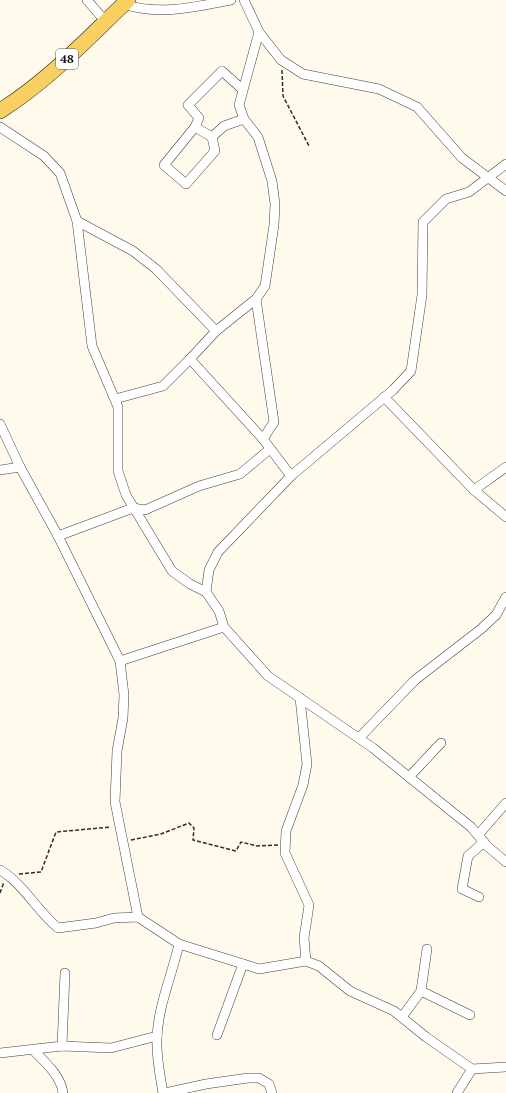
<svg xmlns="http://www.w3.org/2000/svg" width="506" height="1093" viewBox="0 0 506 1093" font-family="'PT Serif',serif">
  <rect width="100%" height="100%" fill="#fffaeb"/>
  <g fill="none" stroke-linecap="round" stroke-linejoin="round">
    <!-- street casing -->
    <g stroke="#3f3f3f" stroke-width="10">
      <g id="street">
        <path d="M87,0L106,22"/>
        <path d="M244,0L259,32L281,60L303,74L379,89L417,107L462,158L506,191"/>
        <path d="M123,4C159,16 195,7 231,0"/>
        <path d="M259,32L239,105L244,119L258,137L272,181L275,204L274,225L265,286L256,299L216,331L190,359L263,439L291,476"/>
        <path d="M242,89L222,71L188,105L199,118L195,127L212,137L224,126L244,119"/>
        <path d="M0,127L44,156L60,173L77,221L92,346L118,407V471L126,495L172,571L190,584L206,592"/>
        <path d="M195,127L164,165L186,184L215,151L212,137"/>
        <path d="M506,164L469,192L446,199L423,222L422,295L411,371L393,390L291,476L218,552L209,570L206,592L219,611L224,627L268,676L373,748L471,827L487,846L506,862"/>
        <path d="M77,221L133,251L156,269L216,331"/>
        <path d="M256,299L274,422L263,439"/>
        <path d="M384,397L474,490L506,517"/>
        <path d="M115,399L163,386L190,359"/>
        <path d="M0,424L20,467L58,536L120,661L124,695L123,718L117,751L115,802L138,917"/>
        <path d="M0,470L20,467"/>
        <path d="M474,490L506,467"/>
        <path d="M58,536L133,508L145,510L199,486L240,474L270,449"/>
        <path d="M120,661L224,627"/>
        <path d="M300,698L307,764L303,785L286,831L285,853L309,905L304,938L306,961"/>
        <path d="M359,738L415,680L481,629L496,615L506,597"/>
        <path d="M409,777L441,743"/>
        <path d="M478,835L506,803"/>
        <path d="M0,870C24,884 36,910 58,928L96,923L114,918L138,917L179,944L259,969L306,961L319,966L350,991L394,1011L426,1037L472,1069L506,1067"/>
        <path d="M479,897L462,889L468,856L484,842"/>
        <path d="M421,991L470,1015"/>
        <path d="M402,1017L421,991L427,949"/>
        <path d="M217,1035L243,964"/>
        <path d="M62,1046L65,973"/>
        <path d="M33,1050C45,1062 61,1076 63,1093"/>
        <path d="M0,1053L62,1046L111,1048L157,1036"/>
        <path d="M163,1093C160,1075 156,1056 157,1038C158,1006 172,975 179,944"/>
        <path d="M165,1093L206,1084L248,1078H259L269,1084L272,1093"/>
        <path d="M457,1093L472,1069"/>
      </g>
    </g>
    <!-- primary casing -->
    <g stroke="#1d1d1d" stroke-width="16">
      <path id="primary" d="M0,111C49,80 87,39 128,0"/>
    </g>
    <!-- path -->
    <g stroke="#2e2e2e" stroke-width="1.5" stroke-dasharray="4 2" stroke-linecap="butt">
      <path d="M282,70L283,96L309,146"/>
      <path d="M131,840L161,834L189,823L194,828L193,840L236,851L241,842L257,846L278,845"/>
      <path d="M19,874L41,872L56,832L111,827"/>
      <path d="M0,893L4,882"/>
    </g>
    <!-- street -->
    <use href="#street" stroke="#fff" stroke-width="9"/>
    <!-- primary -->
    <use href="#primary" stroke="#f8d061" stroke-width="15"/>
  </g>
  <g text-anchor="middle" stroke-width="4" stroke-linejoin="round" paint-order="stroke">
    <!-- shield labels -->
    <rect fill="#fff" stroke="#555" stroke-width="1" x="56" y="49" width="22" height="20" rx="3"/>
    <g font-size="12" font-weight="bold" fill="#0c0c0c">
      <text x="67" y="63">48</text>
    </g>
  </g>
</svg>
